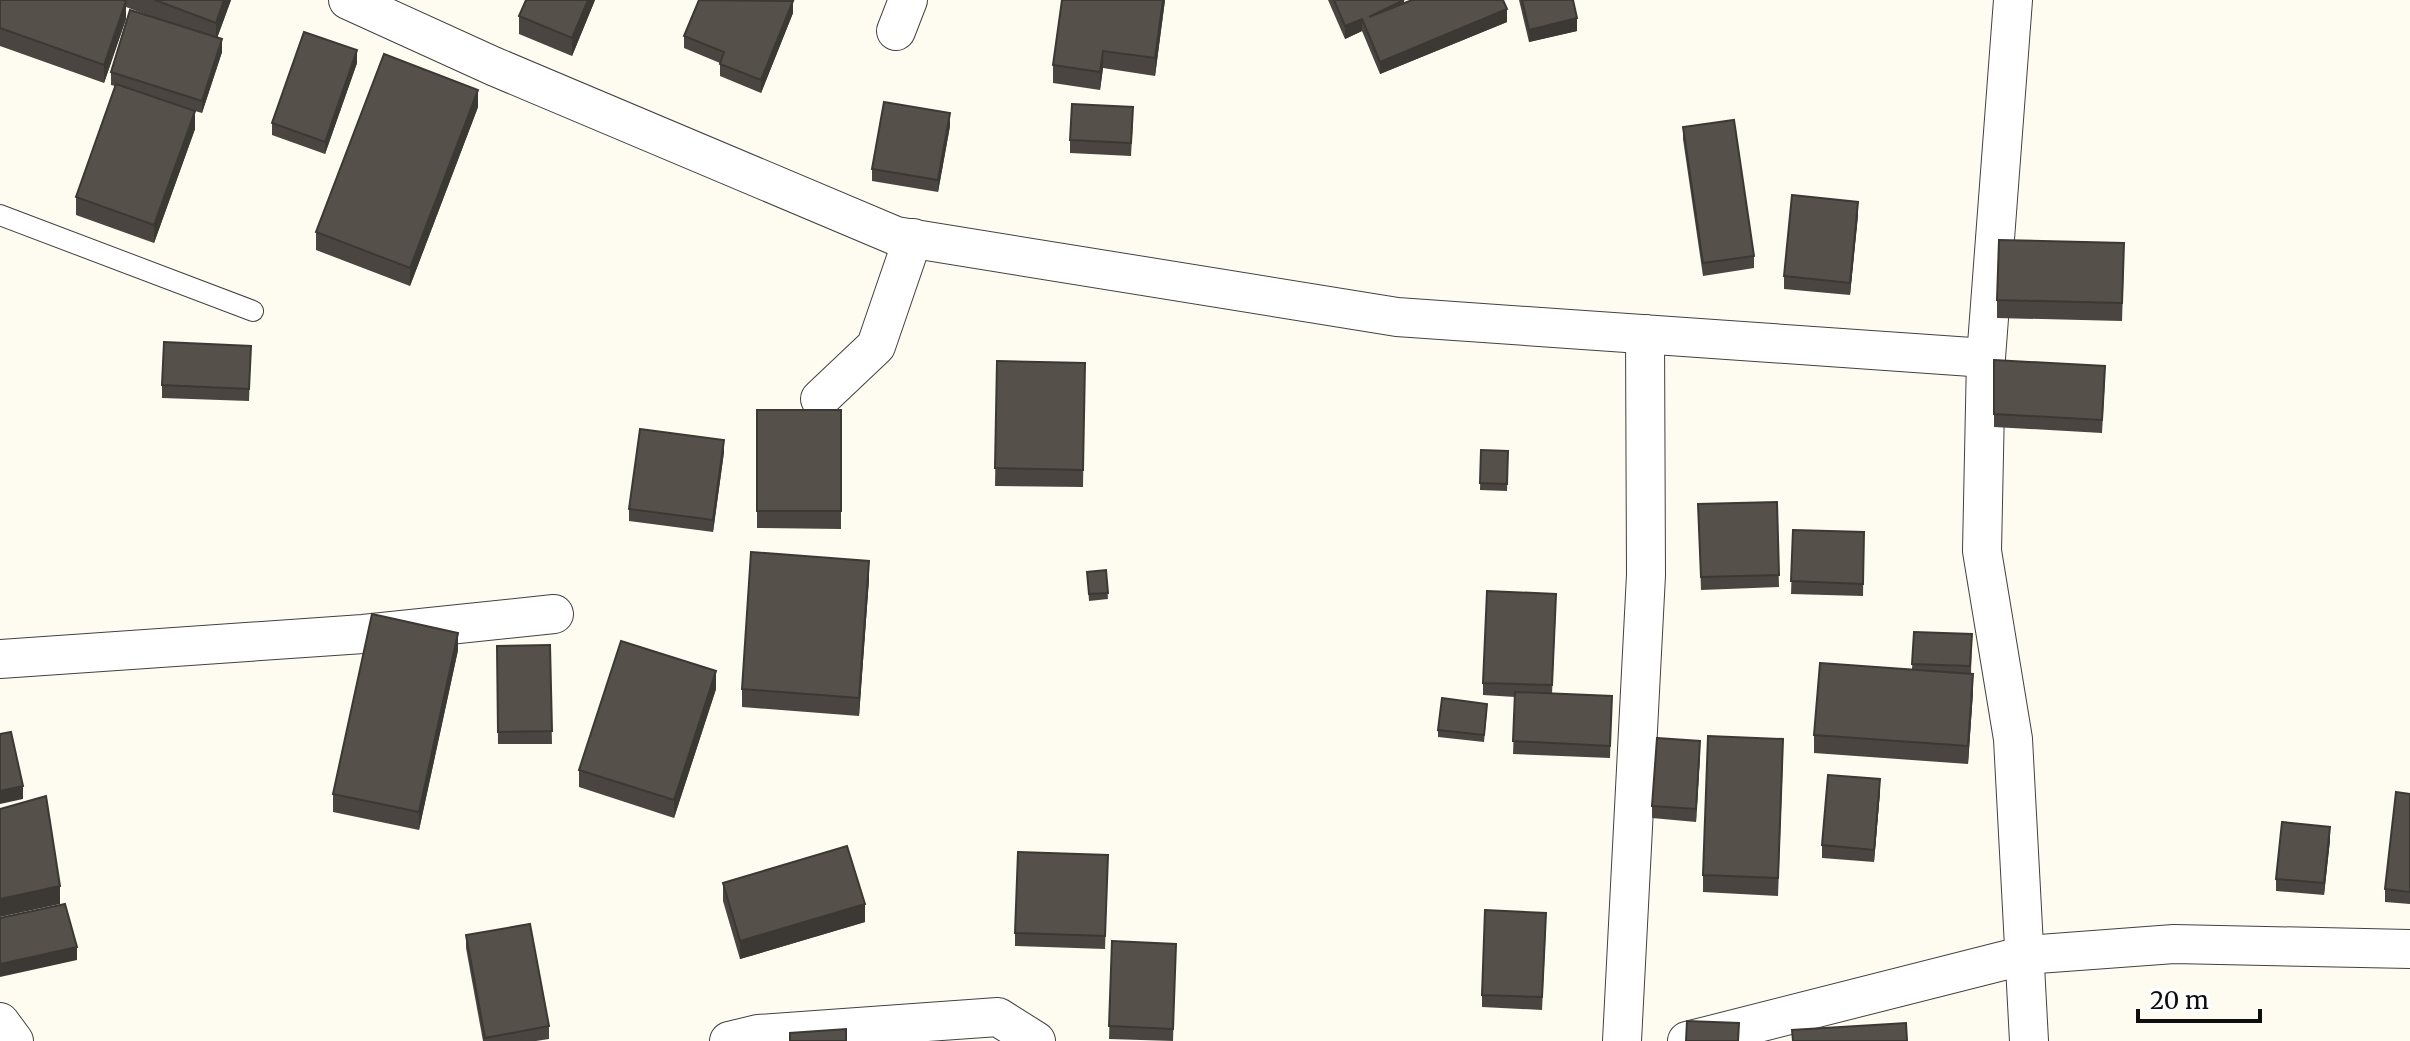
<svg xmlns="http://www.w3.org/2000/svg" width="2410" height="1041" viewBox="0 0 2410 1041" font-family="Merriweather,serif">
  <rect width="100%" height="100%" fill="#fefcf0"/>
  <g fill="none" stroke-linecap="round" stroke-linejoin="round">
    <!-- service casing -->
    <g stroke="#414141" stroke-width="22">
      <path id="service" d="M0,215L253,311"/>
    </g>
    <!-- minor casing -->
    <g stroke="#414141" stroke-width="40">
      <g id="minor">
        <path d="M348,0L493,66L896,236L1397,317L1986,358"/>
        <path d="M2013,0L1986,358L1982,551L2013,739L2029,1041"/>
        <path d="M896,31L908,0"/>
        <path d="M820,399L876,346L913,238"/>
        <path d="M0,659L363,634L554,614"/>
        <path d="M0,1022L14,1041"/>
        <path d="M729,1041L758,1034L998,1017L1036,1041"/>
        <path d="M1622,1041L1646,575L1645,334"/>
        <path d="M1687,1041L2026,955L2174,944L2410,949"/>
      </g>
    </g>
    <!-- service -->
    <use href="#service" stroke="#fff" stroke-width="20"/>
    <!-- minor -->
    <use href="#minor" stroke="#fff" stroke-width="38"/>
  </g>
  <!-- wall -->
  <g fill="#4a4540">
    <path d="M0,0H231L217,38L222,52L202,113L195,111V129L154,243L76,215V197L115,86L111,85V72L160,20L126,7V19L104,83L0,46Z"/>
    <path d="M595,0L572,56L519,34V16Z"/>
    <path d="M1165,0L1155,76L1103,68L1100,90L1053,83V65Z"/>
    <path d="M1328,0H1404V3L1507,22L1380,74L1362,31L1345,39Z"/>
    <path d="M1519,0H1573L1577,31L1529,42Z"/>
    <path d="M793,13L761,93L720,76V63L684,48V36Z"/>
    <path d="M357,63L325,154L272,135V123Z"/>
    <path d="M478,107L410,286L316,250V232Z"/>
    <path d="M1133,119L1131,156L1070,153V140Z"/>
    <path d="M950,126L938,192L872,181V169Z"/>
    <path d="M1683,127L1754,256V268L1703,276L1683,139Z"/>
    <path d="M1858,215L1850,295L1784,289V276Z"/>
    <path d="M2124,261L2122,321L1997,318V300Z"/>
    <path d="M251,346L249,401L162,398V385Z"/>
    <path d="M1994,360L2105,378L2102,433L1994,427Z"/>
    <path d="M997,361L1085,363L1083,487L995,486Z"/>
    <path d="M757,410H841V529L757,528Z"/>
    <path d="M1481,450L1508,451L1507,491L1480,490Z"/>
    <path d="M724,452L713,532L629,521V509Z"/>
    <path d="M1777,502L1779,587L1701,590L1698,504Z"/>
    <path d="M1793,530L1864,532L1863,596L1791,594Z"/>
    <path d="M1106,570L1108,599L1089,601L1087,572Z"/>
    <path d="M869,579L859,716L742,707V689Z"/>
    <path d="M1556,606L1552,694L1612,696L1610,758L1513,754L1515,697L1483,695V683Z"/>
    <path d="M1914,632L1972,634L1971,674L1973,692L1968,764L1814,753V735L1912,669Z"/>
    <path d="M550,645L552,744H498L497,646Z"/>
    <path d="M458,650L419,830L333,812V794Z"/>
    <path d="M716,689L674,818L579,787V770Z"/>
    <path d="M1487,710L1484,742L1438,737V730Z"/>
    <path d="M1700,754L1696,822L1652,818V806Z"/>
    <path d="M1783,757L1778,896L1703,892V875Z"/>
    <path d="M1880,792L1874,862L1822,858V845Z"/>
    <path d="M2410,794V904L2385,902V889Z"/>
    <path d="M2330,840L2324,895L2276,891V879Z"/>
    <path d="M1108,855L1105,949L1015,946V933Z"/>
    <path d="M723,883L865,922L740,959L723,901Z"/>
    <path d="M1546,925L1542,1010L1482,1007V995Z"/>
    <path d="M466,935L549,1026V1039L536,1041H483L466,948Z"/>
    <path d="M1112,941L1176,944L1173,1041L1109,1039Z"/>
  </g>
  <!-- shaded-wall -->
  <g fill="#3c3834">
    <path d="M224,0H231L216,41V23Z"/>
    <path d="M588,0H595L572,56V38Z"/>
    <path d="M1163,0H1165L1155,76V58Z"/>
    <path d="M126,1V19L104,83V65Z"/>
    <path d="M793,1V13L761,93V80Z"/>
    <path d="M1507,9V22L1380,74V62Z"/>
    <path d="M1577,18V31L1529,42V30Z"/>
    <path d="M1362,19V31L1345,39V26Z"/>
    <path d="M222,39V52L202,113V101Z"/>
    <path d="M357,50V63L325,154V142Z"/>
    <path d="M1103,51V68L1100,90V72Z"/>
    <path d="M478,90V107L410,286V268Z"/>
    <path d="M195,111V129L154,243V225Z"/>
    <path d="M950,113V126L938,192V180Z"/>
    <path d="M1858,202V215L1850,295V283Z"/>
    <path d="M724,440V452L713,532V520Z"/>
    <path d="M869,561V579L859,716V698Z"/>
    <path d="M458,633V650L419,830V812Z"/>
    <path d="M716,671V689L674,818V800Z"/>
    <path d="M1973,674V692L1968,764V746Z"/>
    <path d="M1700,741V754L1696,822V809Z"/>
    <path d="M1880,779V792L1874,862V850Z"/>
    <path d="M23,786V799L0,804V791Z"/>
    <path d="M2330,827V840L2324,895V883Z"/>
    <path d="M60,886V904L0,917V899Z"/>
    <path d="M865,904V922L740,959V941Z"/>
    <path d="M77,947V960L0,977V964Z"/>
  </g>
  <!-- building -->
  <g fill="#56504b" stroke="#3c3834" stroke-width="2">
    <path d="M0,0H124L126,1L104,65L0,28Z"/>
    <path d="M155,0H224L216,23Z"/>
    <path d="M526,0H588L572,38L519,16Z"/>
    <path d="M699,0L793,1L761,80L720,64L724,52L684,36Z"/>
    <path d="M1062,0H1163L1155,58L1103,51L1100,72L1053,65Z"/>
    <path d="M1334,0H1404L1369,17L1412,0H1503L1507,9L1380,62L1362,19L1345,26Z"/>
    <path d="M1522,0H1573L1577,18L1529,30Z"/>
    <path d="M130,10L222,39L202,101L111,72Z"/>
    <path d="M304,32L357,50L325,142L272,123Z"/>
    <path d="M384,54L478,90L410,268L316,232Z"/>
    <path d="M116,84L195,111L154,225L76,197Z"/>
    <path d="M884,102L950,113L938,180L872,169Z"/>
    <path d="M1072,104L1133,107L1131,143L1070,140Z"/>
    <path d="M1734,120L1754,256L1703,263L1683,127Z"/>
    <path d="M1792,195L1858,202L1850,283L1784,276Z"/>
    <path d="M1999,240L2124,243L2122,303L1997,300Z"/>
    <path d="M164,342L251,346L249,389L162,385Z"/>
    <path d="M1994,360L2105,366L2102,420L1994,414Z"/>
    <path d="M997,361L1085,363L1083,470L995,468Z"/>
    <rect x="757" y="410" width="84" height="101"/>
    <path d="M640,429L724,440L713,520L629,509Z"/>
    <path d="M1481,450L1508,451L1507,484L1480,483Z"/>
    <path d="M1777,502L1779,575L1701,577L1698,504Z"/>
    <path d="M1793,530L1864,532L1863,584L1791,581Z"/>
    <path d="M751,552L869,561L859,698L742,689Z"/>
    <path d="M1106,570L1108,593L1089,594L1087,572Z"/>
    <path d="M1487,591L1556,594L1552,685L1483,683Z"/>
    <path d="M372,614L458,633L419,812L333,794Z"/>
    <path d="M1914,632L1972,634L1970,666L1912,664Z"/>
    <path d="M621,641L716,671L674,800L579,770Z"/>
    <path d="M550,645L552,731L498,732L497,646Z"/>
    <path d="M1820,663L1973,674L1968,746L1814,735Z"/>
    <path d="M1515,692L1612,696L1610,746L1513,741Z"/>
    <path d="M1442,698L1487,704L1484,735L1438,730Z"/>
    <path d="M11,732L23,786L0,791V734Z"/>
    <path d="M1708,736L1783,739L1778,878L1703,875Z"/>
    <path d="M1657,738L1700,741L1696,809L1652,806Z"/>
    <path d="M1828,775L1880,779L1874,850L1822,845Z"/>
    <path d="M2396,792L2410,794V892L2385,889Z"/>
    <path d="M46,796L60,886L0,899V809Z"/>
    <path d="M2282,822L2330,827L2324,883L2276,879Z"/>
    <path d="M847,846L865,904L740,941L723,883Z"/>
    <path d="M1018,852L1108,855L1105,936L1015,933Z"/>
    <path d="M65,904L77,947L0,964V918Z"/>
    <path d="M1485,910L1546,913L1542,997L1482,995Z"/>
    <path d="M530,924L549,1026L485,1038L466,935Z"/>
    <path d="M1112,941L1176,944L1173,1029L1109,1026Z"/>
    <path d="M1687,1021L1739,1023L1738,1041H1686Z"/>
    <path d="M1906,1023L1907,1041H1793L1792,1030Z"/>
    <path d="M846,1029V1041H790V1033Z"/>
  </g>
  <!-- scale -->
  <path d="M2138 1009v12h122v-12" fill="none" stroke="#0e0e0e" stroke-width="4"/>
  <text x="2150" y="1009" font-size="24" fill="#0e0e0e" stroke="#ffffff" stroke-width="6" paint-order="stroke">20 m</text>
</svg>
